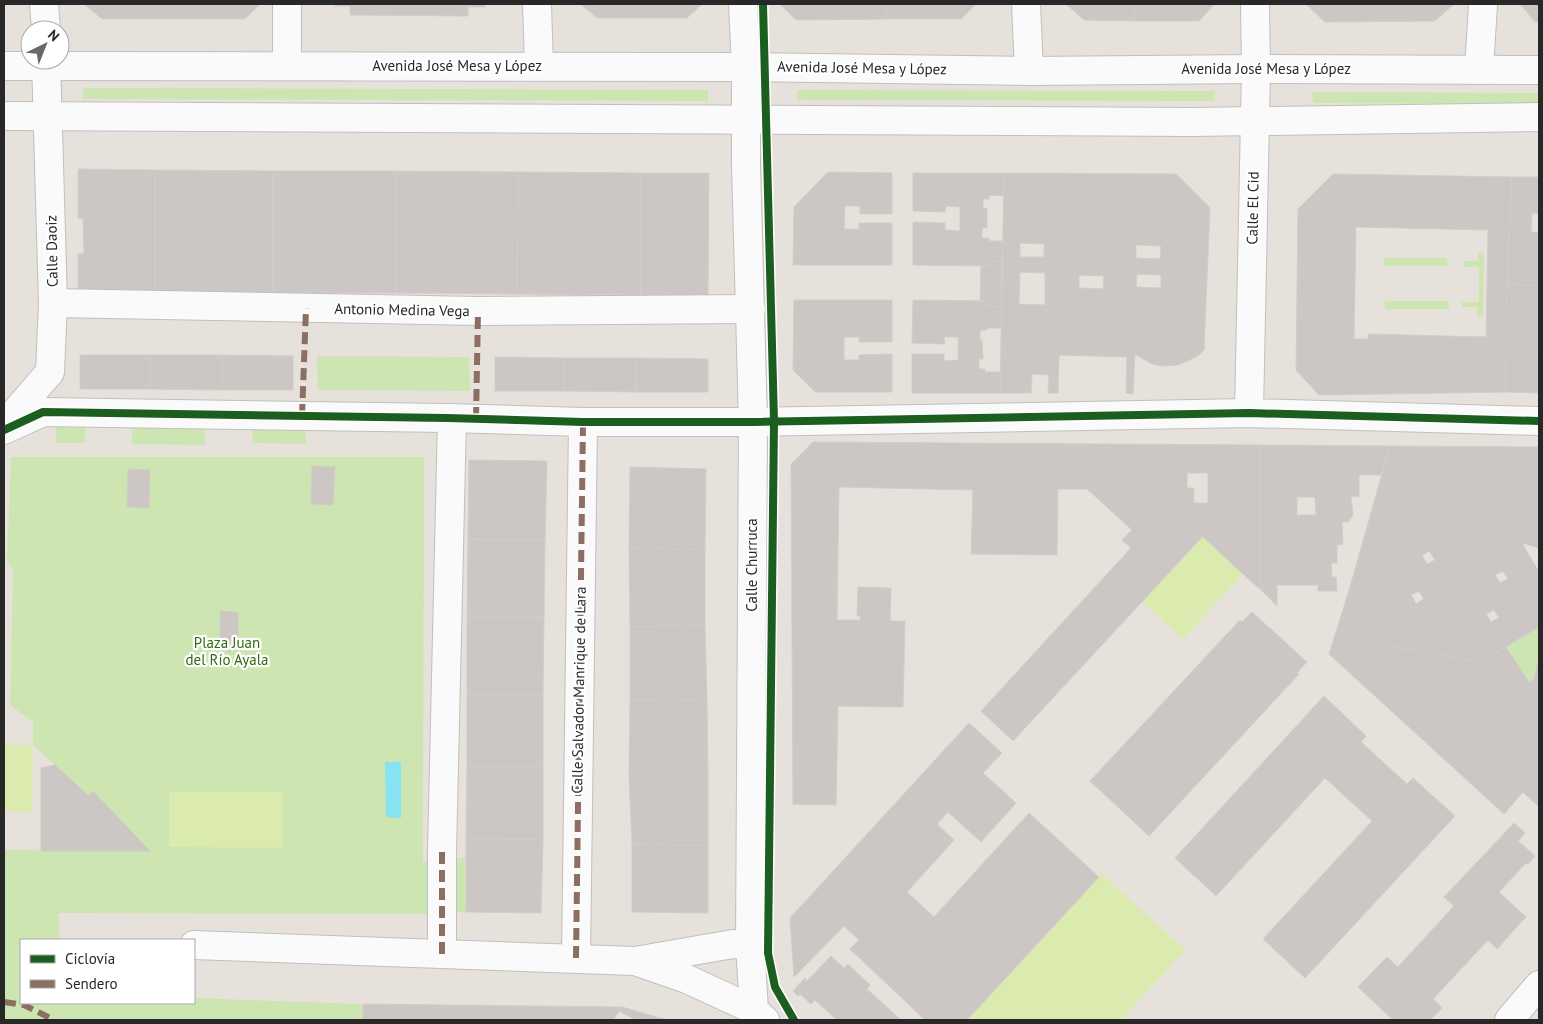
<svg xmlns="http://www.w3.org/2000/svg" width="1543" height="1024" viewBox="0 0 1543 1024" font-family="'PT Sans',sans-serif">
  <rect width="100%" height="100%" fill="#e7e1dc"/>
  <!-- green -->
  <g fill="#cde5b1">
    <path d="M83,88L708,90V101L83,99Z"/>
    <path d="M797,90L1215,91L1214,101L797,100Z"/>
    <path d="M1312,92L1539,93V104L1313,103Z"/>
    <path d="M1478,253H1484L1483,316H1477V307H1462V302H1479V267H1464V261H1478Z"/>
    <path d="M1384,258H1447L1448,266H1384Z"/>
    <rect x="1385" y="301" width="64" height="8"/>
    <path d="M317,356L469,357L470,391L318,390Z"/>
    <path d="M56,425L85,426V443H56Z"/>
    <path d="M253,426L306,427V444L252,443Z"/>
    <path d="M132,427L205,428V445L132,444Z"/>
    <path d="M11,457H424L423,862H430V914L59,913V940H21V1003H194V998L363,1004V1020H4V850L149,851L33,745V722L10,705L13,571L7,560Z"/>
    <path d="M1539,627C1539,643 1542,672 1529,682L1506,647Z"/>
    <path d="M450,858H465L466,912H451Z"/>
  </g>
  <!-- pitch -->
  <g fill="#dbeaae">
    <path d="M1203,536L1243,574L1183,639L1142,602Z"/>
    <path d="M4,745H33L32,812L4,811Z"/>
    <path d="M169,792H282V848L169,847Z"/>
    <path d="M1101,873L1185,950L1121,1020H976L971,1016Z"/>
  </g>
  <!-- water -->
  <path fill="#87e3f2" d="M385,762H401V818L386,817Z"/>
  <!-- building -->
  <g fill="#ccc7c4" stroke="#d2cdc8" fill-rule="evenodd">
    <path d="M84,4H260L245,19H102Z"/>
    <path d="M335,4H485V7H468V16L350,15V6H335Z"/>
    <path d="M581,4H701V5L687,18H597Z"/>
    <path d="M780,4H886L887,19L796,20Z"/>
    <path d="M886,4H976L961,19H887Z"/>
    <path d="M1066,4H1134V21L1084,20Z"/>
    <path d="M1134,4H1214L1199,21H1134Z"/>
    <path d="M1306,4H1454L1435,21L1325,22Z"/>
    <path d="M1520,4H1539V22H1535Z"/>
    <path d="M78,169L155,170V292H78V254H84L83,218L78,219Z"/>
    <path d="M155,170L273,171V293L155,292Z"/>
    <rect x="273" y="171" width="123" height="122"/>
    <path d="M396,171L518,172L517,294L396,293Z"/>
    <path d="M518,172L641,173V295L517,294Z"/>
    <path d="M828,172L892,173V214H860V206H845L844,229H859V223H892V265H793L794,207Z"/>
    <path d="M641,173H709L708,295H641Z"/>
    <path d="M913,173H1004V196L989,195V199H983V208L987,209V228H982V238H989V241H1003L1002,261H989V266L913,265V222L945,223V230L960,231V207L946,206L945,212L913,211Z"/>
    <path d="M1004,173L1176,174L1210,208L1204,350L1198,356L1178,365L1163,366L1152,364L1135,354L1133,394L1126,393L1127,357L1059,355L1058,393H1048L1049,375L1032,374L1031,393H1000ZM1020,243L1044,244V257H1020ZM1136,245L1161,246L1160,259L1136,258ZM1020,272L1045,273V305L1019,304ZM1137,274L1161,275V288L1136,287ZM1079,275L1104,276L1103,289L1079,288Z"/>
    <path d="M1333,174L1512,177L1507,284L1506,392L1319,395L1296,370L1298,209ZM1356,227L1488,230L1486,337L1368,334V339H1354Z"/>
    <path d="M1512,177H1539V214L1532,213L1531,232L1539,233V286L1507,284Z"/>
    <path d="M989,261H1002V307H986V301H980L981,266H989Z"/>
    <path d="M1507,284L1539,286V340L1537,360H1539V393L1506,392Z"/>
    <path d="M794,300H892V342H859V337H844V360H859V355L892,354V392H815L793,370Z"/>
    <path d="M913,300L986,301V307H1002L1001,328H987V330H980V341L982,340L983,359H979V369H985V372H1000V393H912V354H944V361L958,360V337H944L945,344L912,343Z"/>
    <path d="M80,355H150L151,389H80Z"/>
    <path d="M150,355H222V390L151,389Z"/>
    <path d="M222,355L293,356V390H222Z"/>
    <path d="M495,357L565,358V391H495Z"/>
    <path d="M565,358H636L637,392L565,391Z"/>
    <path d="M636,358L708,359V392H637Z"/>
    <path d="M813,442L1103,444L1203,536L1013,741L981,711L1131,548L1122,540L1132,530L1087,489H1058L1057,555L971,554L973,490L839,487L837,620H860V616H857L858,587L891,588L890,621H905L903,707L838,706L836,805L793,804L791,464Z"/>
    <path d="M1103,444L1260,445L1261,590L1243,574ZM1187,473H1208V503H1194V488H1187Z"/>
    <path d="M1260,445L1390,446L1381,475H1359V497L1351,496L1353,515L1348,522H1342L1343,544L1337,545V563H1331L1332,577H1336L1337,591H1318V585H1277V606L1261,590ZM1297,497H1315L1316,515H1297Z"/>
    <path d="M1390,446L1539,447V548L1522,543L1539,572V627L1480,662L1385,645L1355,595L1348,594ZM1429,551L1435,560L1427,564L1422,556ZM1503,571L1508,579L1500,583L1495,575ZM1419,591L1424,599L1416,604L1411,595ZM1494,610L1499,618L1491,622L1486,614Z"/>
    <path d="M469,460L547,461L545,541L468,539Z"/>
    <path d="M312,466L335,467L333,505L311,504Z"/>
    <path d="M630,467L706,469L705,550L629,548Z"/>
    <path d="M128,469L150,470L149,508L127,507Z"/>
    <path d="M468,539L545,541L544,618L467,617Z"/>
    <path d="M629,548L705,550V625L630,627Z"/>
    <path d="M1348,594L1355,595L1385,645L1480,662L1506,647L1529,682L1534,679L1539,657V807L1523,792L1504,814L1329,654Z"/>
    <path d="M220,611L238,612V640L229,653L224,649L220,638Z"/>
    <path d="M1252,612L1307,662L1297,673L1299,674L1149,836L1090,781L1240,620L1242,622Z"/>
    <path d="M467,617L544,618L543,695L467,694Z"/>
    <path d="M705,625L707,701L630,700V627Z"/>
    <path d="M467,694L543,695V766H467Z"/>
    <path d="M1324,696L1366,736L1361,742L1407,784L1413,778L1455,816L1305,978L1263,939L1372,821L1325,778L1216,896L1175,858Z"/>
    <path d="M630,700L707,701L708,776H629Z"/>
    <path d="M969,723L1002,753L983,773L1016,803L981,842L948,812L937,824L954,840L907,892L934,917L1029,813L1099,877L967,1020H925L850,949L859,940L844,926L794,977L790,918Z"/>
    <path d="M55,765L89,796L93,791L150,851H41V768Z"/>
    <path d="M467,766H543V840L466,838Z"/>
    <path d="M629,776H708V846L632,844Z"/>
    <path d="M1514,823L1525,833L1518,841L1535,856L1528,864L1526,863L1499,892L1526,917L1497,949L1488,940L1433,999L1442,1008L1430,1020H1393L1358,987L1387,957L1398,967L1454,906L1444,897Z"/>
    <path d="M466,838L543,840L541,913L466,912Z"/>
    <path d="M632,844L708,846V913L632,912Z"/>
    <path d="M831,956L844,968L848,964L870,985L867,989L901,1020H847L845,1019L837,1020L815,1000L811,1004L800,994L798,996L793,991L805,978L807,981Z"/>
    <path d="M363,1004L622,1007L613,1020H363Z"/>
    <path d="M622,1007L667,1020H636L619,1011Z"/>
  </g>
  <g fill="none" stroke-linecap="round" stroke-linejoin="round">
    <!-- minor casing -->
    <g stroke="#c0bfbf" stroke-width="30">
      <g id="minor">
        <path d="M44,4L46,30"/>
        <path d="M287,4V66"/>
        <path d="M537,4L539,66"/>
        <path d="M743,4L746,67V164L753,422L750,945L754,1010"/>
        <path d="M1026,4L1029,71"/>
        <path d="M4,66L746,67L1029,71L1256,69L1539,70"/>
        <path d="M1479,70L1483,4"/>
        <path d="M4,116L1193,122L1539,117"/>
        <path d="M53,303L478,311L751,309"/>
        <path d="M1249,413L1256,69L1255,4"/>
        <path d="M4,425L50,372L53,303L46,60"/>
        <path d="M4,430L43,412L447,418L583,422H753L1249,413L1539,421"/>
        <path d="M194,945L635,961L733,944L750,945"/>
        <path d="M442,954V852L452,418"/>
        <path d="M576,958L583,422"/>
        <path d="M638,962L687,979L754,1010L765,1020"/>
        <path d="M1509,1020L1539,985"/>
      </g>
    </g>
    <!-- minor -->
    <use href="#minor" stroke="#fbfafa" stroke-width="28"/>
    <!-- quiet -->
    <g stroke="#8d6e63" stroke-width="6" stroke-dasharray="12 6" stroke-linecap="butt">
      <path d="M302,416L306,308"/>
      <path d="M476,419L478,311"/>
      <path d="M442,954V852"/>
      <path d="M576,958L583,422"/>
      <path d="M4,1002L24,1005L54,1020"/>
    </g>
    <!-- cycleway casing -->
    <g stroke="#fff" stroke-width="11">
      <g id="cycleway">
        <path d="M763,4L774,421L768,953L775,987L794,1020"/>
        <path d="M4,430L43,412L447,418L583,422H753L1249,413L1539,421"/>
      </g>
    </g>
    <!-- cycleway -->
    <use href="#cycleway" stroke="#1b5e20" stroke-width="8"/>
  </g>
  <g text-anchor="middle" stroke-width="4.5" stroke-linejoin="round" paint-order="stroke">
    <!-- street labels -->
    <g font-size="15" fill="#282828" stroke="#fff">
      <text x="457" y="71">Avenida José Mesa y López</text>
      <text transform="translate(862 68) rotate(1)" y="5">Avenida José Mesa y López</text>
      <text x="1266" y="74">Avenida José Mesa y López</text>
      <text transform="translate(1253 208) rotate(-89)" y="5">Calle El Cid</text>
      <text transform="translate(52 251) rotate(-91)" y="5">Calle Daoiz</text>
      <text transform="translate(402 310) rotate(1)" y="5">Antonio Medina Vega</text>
      <text transform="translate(752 565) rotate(-90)" y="5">Calle Churruca</text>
      <text transform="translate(579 690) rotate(-89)" y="5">Calle Salvador Manrique de Lara</text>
    </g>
    <!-- park labels -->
    <g font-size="15" fill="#2f6b12" stroke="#fff">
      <text x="227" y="648">Plaza Juan<tspan x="227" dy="17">del Río Ayala</tspan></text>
    </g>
  </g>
  <!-- border -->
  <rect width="1543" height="1024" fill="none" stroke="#282828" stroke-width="10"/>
  <!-- legend -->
  <rect x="20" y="939" width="175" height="65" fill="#ffffff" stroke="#a9a9a9"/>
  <rect x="30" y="955" width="25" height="8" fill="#1b5e20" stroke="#a9a9a9"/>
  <text x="65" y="964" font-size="15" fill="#282828">Ciclovía</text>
  <rect x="30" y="980" width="25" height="8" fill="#8d6e63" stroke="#a9a9a9"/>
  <text x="65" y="989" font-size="15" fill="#282828">Sendero</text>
  <!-- north arrow -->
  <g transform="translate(45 45) rotate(43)"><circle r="24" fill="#ffffff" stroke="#a9a9a9"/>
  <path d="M0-4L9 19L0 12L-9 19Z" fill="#6b6967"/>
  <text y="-8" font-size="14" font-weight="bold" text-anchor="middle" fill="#282828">N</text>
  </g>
</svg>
